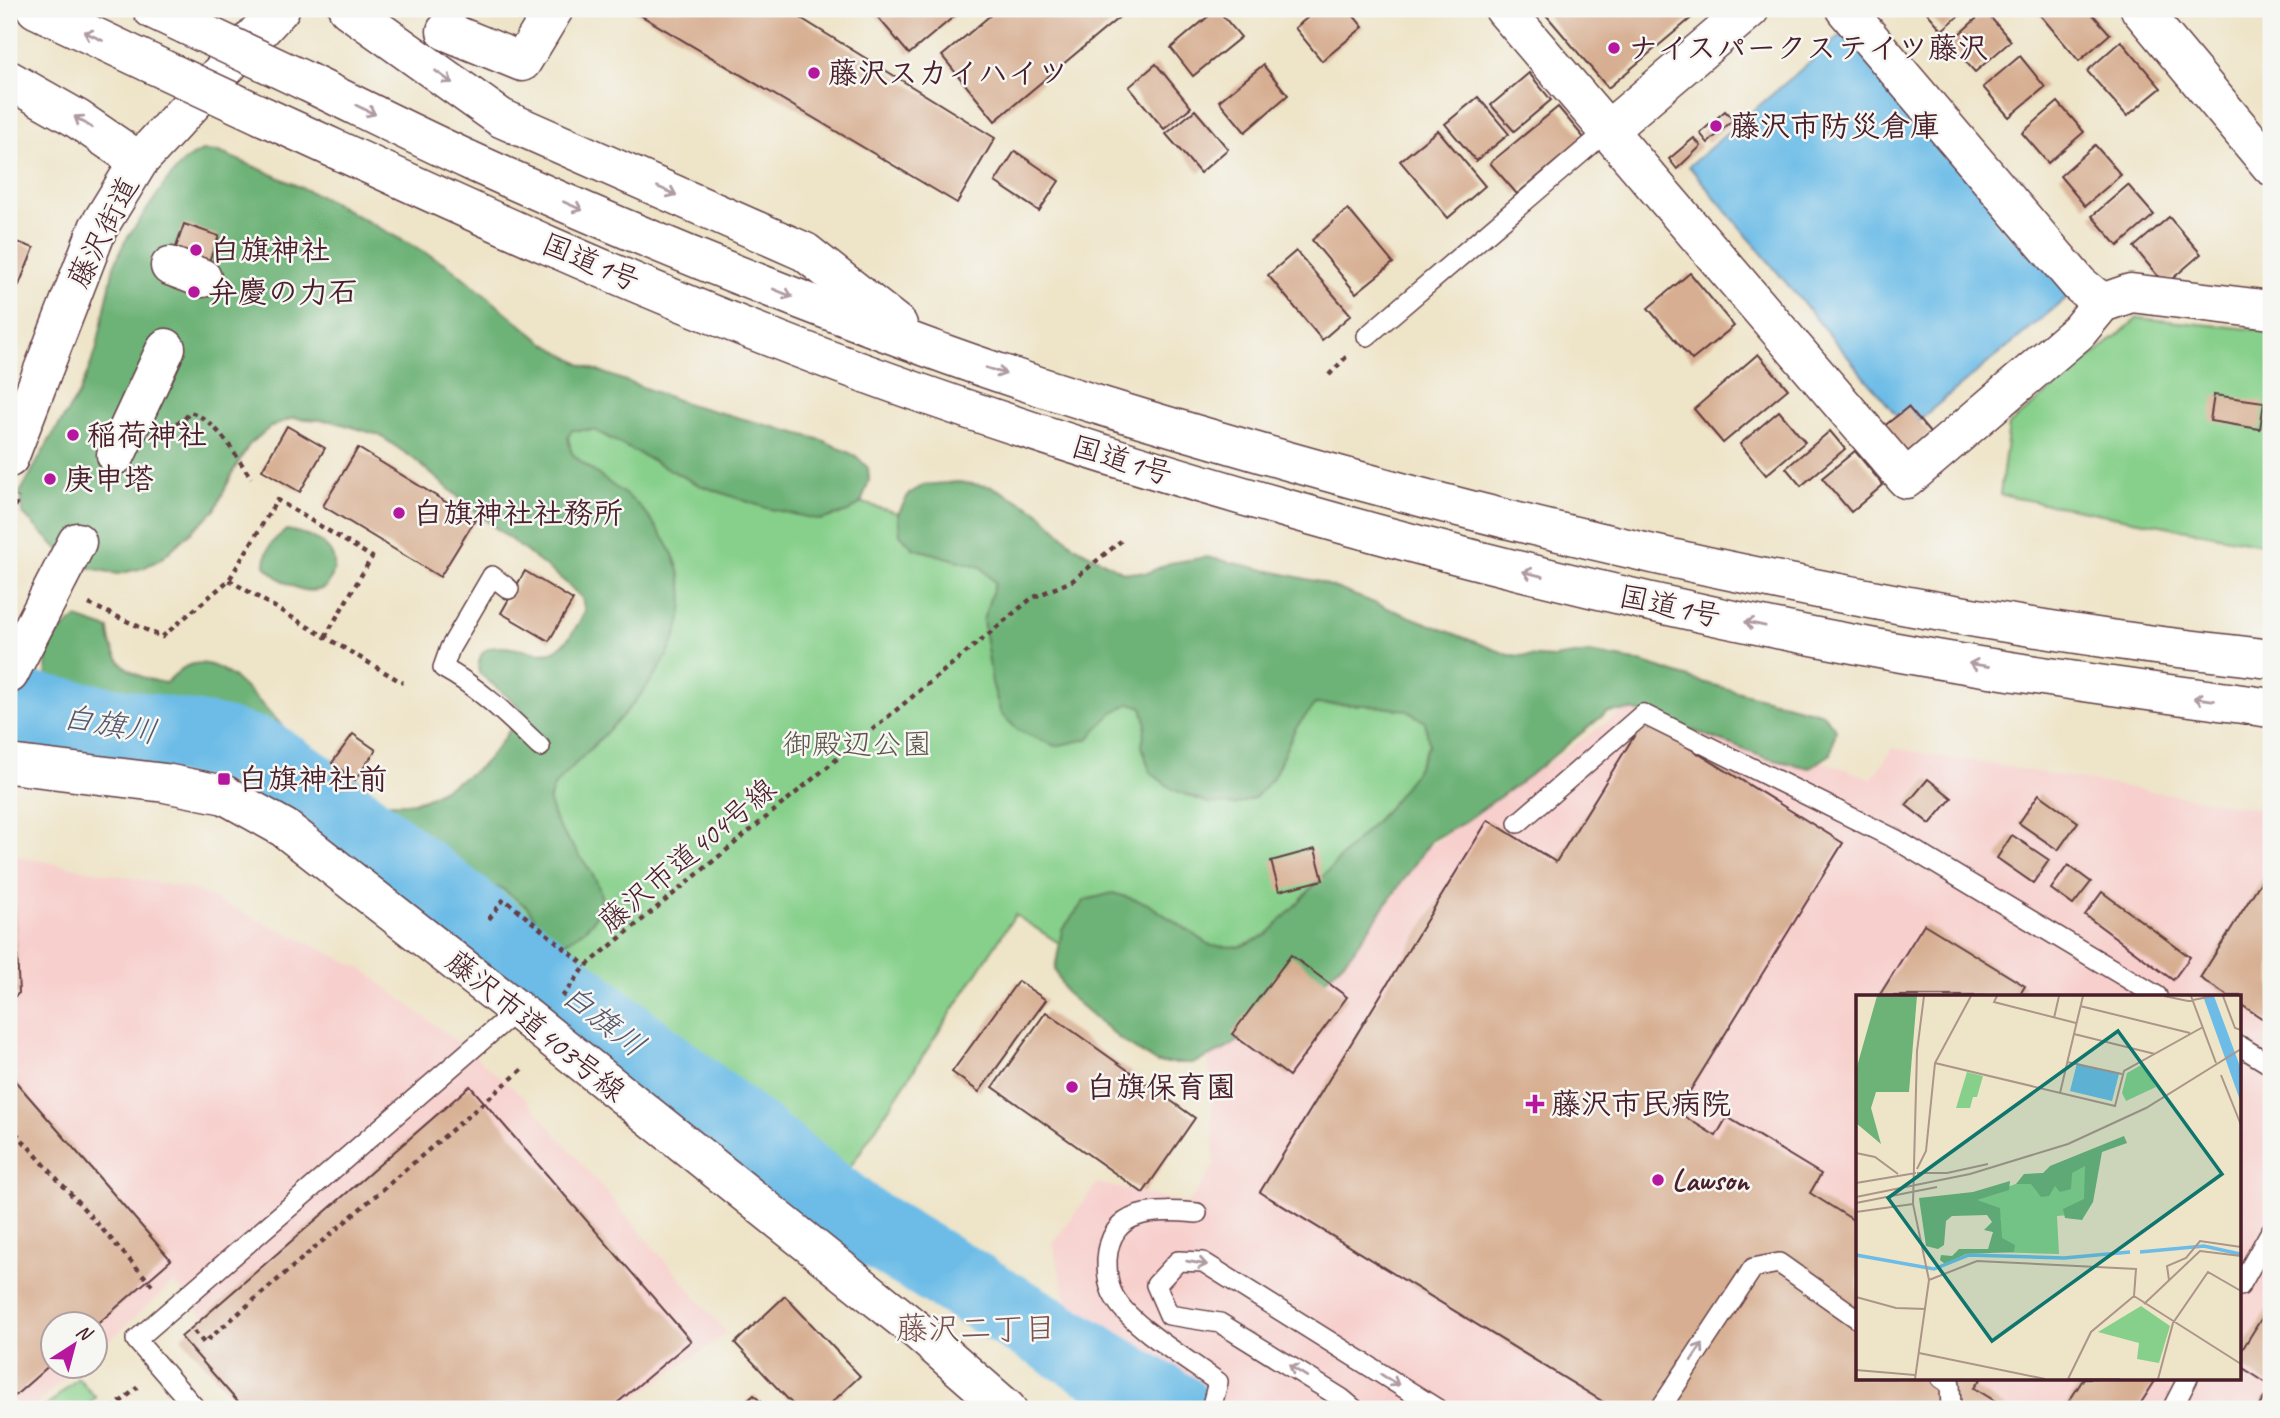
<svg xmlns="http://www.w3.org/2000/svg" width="2280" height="1418" viewBox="0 0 2280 1418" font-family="Caveat,'Klee One',sans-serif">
  <rect width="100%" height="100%" fill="#f6f6f2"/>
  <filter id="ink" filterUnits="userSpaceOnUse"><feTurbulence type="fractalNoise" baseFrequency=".0143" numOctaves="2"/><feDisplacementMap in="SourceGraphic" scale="14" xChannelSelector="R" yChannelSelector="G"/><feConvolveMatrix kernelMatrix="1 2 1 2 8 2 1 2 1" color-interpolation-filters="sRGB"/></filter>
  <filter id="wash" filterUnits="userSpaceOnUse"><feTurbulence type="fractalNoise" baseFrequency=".00686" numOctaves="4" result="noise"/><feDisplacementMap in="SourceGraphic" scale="28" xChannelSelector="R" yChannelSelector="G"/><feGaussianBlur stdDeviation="1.57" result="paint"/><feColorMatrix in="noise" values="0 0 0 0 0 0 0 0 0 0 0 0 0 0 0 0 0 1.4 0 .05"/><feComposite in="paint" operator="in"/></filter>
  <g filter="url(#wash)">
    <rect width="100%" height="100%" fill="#eee4c8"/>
    <!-- built -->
    <g fill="#f7d0cd" fill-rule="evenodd">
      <path d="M1636,702L1872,778L1893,748L2271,811V1409H1232L1069,1312L1053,1243L1097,1183L1188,1204L1215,1165L1208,1042L1315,997L1420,853ZM1858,996H2240V1378H1858Z"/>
      <path d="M9,855L195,890L361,968L475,1056L527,1100L727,1333L619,1409H282L174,1282L95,1353L94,1324H52V1366H80L30,1409H9Z"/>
    </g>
    <!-- green -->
    <g fill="#87d08b" stroke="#68785b" stroke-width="2">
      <path d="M2138,318L2271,331V456L2262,544L2000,495L2009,425Z"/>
      <path d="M493,385L785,481L1561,701L1187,1025L1015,915L849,1169L601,993L517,928L429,843L640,659Z"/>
      <path d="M78,1378L96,1398L84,1409H44Z"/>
    </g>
    <!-- forest -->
    <g fill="#6db277" stroke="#5c6851" stroke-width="2">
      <path d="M202,151L219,152L267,172L328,200L448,265L540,340L582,365L688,404L822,440L856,456L868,468L869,480L861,503L848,512L820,520L766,508L699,485L594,430H572L568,437C569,441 570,449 572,453C578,462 623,492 635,502C647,513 656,527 665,540C727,639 613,721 554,786L549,801C551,808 553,815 556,822C566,842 605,880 601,902C598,923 578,936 561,944L545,932L527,907L501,888L471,884L447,861L396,831L355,797L247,734L174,712L124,708L87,697H64L49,687C41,655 50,636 77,618L109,629C111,664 133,678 166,683C172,677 179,670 187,666C250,637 321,835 425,799C433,796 441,790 449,786C459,780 471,774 481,766C496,752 508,732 520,715L519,706L479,673C474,624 533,661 554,651C568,644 577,625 585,612L582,598L564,581L483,518L414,459L379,435L332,421L293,418L270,427L249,445L234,470L215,510L161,559L143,568L118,574L86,567L56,547L23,514L20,493L50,439L79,394L96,351L114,266L124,243L166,182L184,161Z"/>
      <path d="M958,482L993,487L1038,511L1074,546L1123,572L1147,573L1170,563L1207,557L1320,582L1509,655L1553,658L1589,653L1641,662L1698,681L1823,714L1836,729L1831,754L1810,768L1766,758L1682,726L1632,710L1607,712L1529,776L1463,823L1431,841L1350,955L1309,996L1224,1050L1194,1063H1157L1121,1040L1066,993L1055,970L1062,930L1085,900L1113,893L1146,903L1212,946L1239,947L1267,935L1388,808L1415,772L1429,744L1425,722L1406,710L1364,705L1315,704L1295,729L1273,778L1255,798L1234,805L1208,803L1172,789L1150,772L1142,746L1146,722L1142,707L1130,703L1112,713L1088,739L1055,746L1019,731L1001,714L992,683L983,620L995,583L981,567L913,548L900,534L898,514L909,494L924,485Z"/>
      <path d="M287,530C319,536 350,553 325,588C303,597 280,581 265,566C266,547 272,540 287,530Z"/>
    </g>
    <!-- water -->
    <path fill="#6cbce7" stroke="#5b6e89" stroke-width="2" d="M1862,17L2081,286L1908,429L1689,166Z"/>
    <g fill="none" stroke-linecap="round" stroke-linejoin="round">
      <!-- river -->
      <path stroke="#6cbce7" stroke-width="74" d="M9,701L28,709L219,743L260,755L312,789L861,1222L1175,1409"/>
    </g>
    <g id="blocks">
      <!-- building -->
      <g fill="#d7ae91">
        <path d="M500,9H526L519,20Z"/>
        <path d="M630,9H786L995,138L957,203Z"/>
        <path d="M871,9H963L909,54Z"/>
        <path d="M998,9H1129L995,121L942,56Z"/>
        <path d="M1217,9L1241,37L1193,76L1171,48Z"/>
        <path d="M1318,9H1348L1363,27L1322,61L1295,28Z"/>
        <path d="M1541,9H1702L1608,88Z"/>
        <path d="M1924,9H1967L1942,30Z"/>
        <path d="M2035,9H2088L2110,34L2079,61Z"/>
        <path d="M1985,11L2011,41L1975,72L1949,43Z"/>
        <path d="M2121,41L2161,88L2127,116L2087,71Z"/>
        <path d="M2020,56L2045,87L2009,117L1983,87Z"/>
        <path d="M1156,64L1191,107L1164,129L1129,87Z"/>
        <path d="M1263,65L1288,95L1245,132L1219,101Z"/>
        <path d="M1529,73L1551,100L1514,131L1491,105Z"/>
        <path d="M1478,97L1509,134L1476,161L1445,124Z"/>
        <path d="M2058,102L2084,132L2048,163L2022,133Z"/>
        <path d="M1558,107L1584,138L1517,194L1490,163Z"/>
        <path d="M1195,110L1228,149L1200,173L1166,134Z"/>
        <path d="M1725,111L1733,120L1708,143L1700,133Z"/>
        <path d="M1438,130L1485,186L1448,218L1400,161Z"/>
        <path d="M1694,138L1701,146L1677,169L1669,159Z"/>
        <path d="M2095,145L2121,175L2085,206L2060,176Z"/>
        <path d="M1015,151L1059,181L1039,211L995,182Z"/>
        <path d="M2128,185L2154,215L2118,246L2092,216Z"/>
        <path d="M1348,209L1393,263L1356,293L1312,240Z"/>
        <path d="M2169,217L2201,254L2165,285L2134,247Z"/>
        <path d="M184,224L219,236L207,266L174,253Z"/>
        <path d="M9,239L34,248L19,285L9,281Z"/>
        <path d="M1296,251L1351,315L1322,340L1268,275Z"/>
        <path d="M1690,273L1734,326L1692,360L1648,308Z"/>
        <path d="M1758,354L1788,389L1723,443L1694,409Z"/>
        <path d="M2214,395L2264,402L2260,429L2210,421Z"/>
        <path d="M1908,407L1930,433L1904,455L1882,428Z"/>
        <path d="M1779,411L1805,442L1766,475L1740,444Z"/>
        <path d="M287,426L325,448L300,492L262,470Z"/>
        <path d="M1830,431L1845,449L1801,486L1786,468Z"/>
        <path d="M358,448L475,520L440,577L323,506Z"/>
        <path d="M1855,451L1883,485L1851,512L1822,478Z"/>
        <path d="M525,571L573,600L549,641L501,613Z"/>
        <path d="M1644,720L1843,843L1677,1112L1716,1136L1727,1117L1821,1174L1810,1193L1858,1223V1378H1981L1974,1388L2008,1409H1615L1260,1192L1488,820L1556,862Z"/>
        <path d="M353,734L376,750L355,780L332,763Z"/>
        <path d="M1928,779L1952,798L1930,824L1906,805Z"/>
        <path d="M2039,794L2078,822L2058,850L2019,823Z"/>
        <path d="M2012,835L2049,860L2033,883L1997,858Z"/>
        <path d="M1315,849L1323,880L1279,891L1271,861Z"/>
        <path d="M2068,865L2091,882L2073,905L2051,889Z"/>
        <path d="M9,871H13L19,993L9,1001Z"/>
        <path d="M2267,872L2271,875V1024L2240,1004V996H2228L2200,978Z"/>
        <path d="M2102,892L2190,957L2173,980L2085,915Z"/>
        <path d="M1924,924L2025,986L2019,996H1879Z"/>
        <path d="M1291,955L1347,997L1289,1076L1232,1034Z"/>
        <path d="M1018,981L1046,1000L979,1092L952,1072Z"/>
        <path d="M1046,1012L1195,1118L1143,1193L993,1087Z"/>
        <path d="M9,1074L171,1260L94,1327V1324H52V1363L9,1401Z"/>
        <path d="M470,1086L691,1341L610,1409H244L181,1337Z"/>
        <path d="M785,1296L860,1376L825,1409H797L735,1343Z"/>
        <path d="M2271,1303V1386L2240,1366V1353Z"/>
        <path d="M2084,1378H2157L2137,1409H2064Z"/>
        <path d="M754,1395L767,1409H738Z"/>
        <path d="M2266,1395L2271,1398V1409H2257Z"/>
      </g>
    </g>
  </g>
  <g filter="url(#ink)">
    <use href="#blocks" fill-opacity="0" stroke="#633d43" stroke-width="2"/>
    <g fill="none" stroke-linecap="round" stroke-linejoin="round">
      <!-- lane casing -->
      <g stroke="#633d43" stroke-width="22">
        <g id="lane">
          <path d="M1367,336L1608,130"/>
          <path d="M509,589L492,576L450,648L443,668C480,688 510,718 540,747"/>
          <path d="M1518,823L1643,714L1895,839L2157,996"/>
          <path d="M2240,1046L2271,1065"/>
          <path d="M1197,1213C1157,1210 1110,1207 1107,1260C1107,1275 1108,1289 1117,1301C1133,1327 1191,1362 1218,1382L1211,1409"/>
          <path d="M2240,1286L2271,1231"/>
          <path d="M1941,1378L1950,1384L1951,1409"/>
          <path d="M196,1409L136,1340L517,1010"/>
          <path d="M1354,1409L1341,1398L1220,1323L1169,1315L1156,1285L1178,1261L1203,1262L1436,1408"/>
          <path d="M1660,1409L1753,1268L1779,1263L1858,1319"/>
          <path d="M2172,1409L2188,1378"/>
        </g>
      </g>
      <!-- street casing -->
      <g stroke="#633d43" stroke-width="41">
        <g id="street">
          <path d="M1504,9L1906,479L2078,332L2102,303L2131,293L2271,310"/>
          <path d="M1845,9L2079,284L2102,303"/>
          <path d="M2140,9L2271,166"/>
          <path d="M446,31L522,62L554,9"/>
          <path d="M1608,130L1750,9"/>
          <path d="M170,266L202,278"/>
          <path d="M116,455L166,348"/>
          <path d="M9,674L77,542"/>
        </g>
      </g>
      <!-- secondary casing -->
      <g stroke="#633d43" stroke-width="41">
        <path id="secondary" d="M9,764L165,783L225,795L284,828L517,1010L920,1333L1007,1409"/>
      </g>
      <!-- highway casing -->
      <g stroke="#633d43" stroke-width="41">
        <g id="highway">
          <path d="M36,9L150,63"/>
          <path d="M152,9L186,25"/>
          <path d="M348,9L501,118L805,252L898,325"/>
          <path d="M9,80L76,118L139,161"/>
          <path d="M305,81C361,108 416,136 473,162C620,229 771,290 923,346C1042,390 1166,426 1288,461C1553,536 1824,597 2097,637C2155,646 2213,652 2271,659"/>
          <path d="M263,116C430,192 596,270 767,336C937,403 1112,459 1288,509C1478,563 1670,610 1864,646C1999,672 2135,689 2271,708"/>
          <path d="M9,458L98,228L139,161L280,9"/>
        </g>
      </g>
      <!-- path -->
      <g stroke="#633d43" stroke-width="4.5" stroke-dasharray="5 5" stroke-linecap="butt">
        <path d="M1329,375L1347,356"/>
        <path d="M176,423L183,421L190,412C218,421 235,455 251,478"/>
        <path d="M9,526L18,497"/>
        <path d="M9,567L18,571"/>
        <path d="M229,580L403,683"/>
        <path d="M89,604L162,637L229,580L277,500L372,557L325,637"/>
        <path d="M489,919L504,899L586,966"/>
        <path d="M562,997L586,966L1032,598L1072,581L1121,541"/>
        <path d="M9,1125L153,1286"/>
        <path d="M194,1331L204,1343L525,1067"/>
        <path d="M112,1409L138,1387"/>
      </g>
      <!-- lane -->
      <use href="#lane" stroke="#fff" stroke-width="19"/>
      <!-- street -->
      <use href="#street" stroke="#fff" stroke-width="38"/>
      <!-- secondary -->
      <use href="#secondary" stroke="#fff" stroke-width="38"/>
      <!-- highway -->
      <use href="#highway" stroke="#fff" stroke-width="38"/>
      <!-- highway-bridge casing -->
      <g stroke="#633d43" stroke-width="41" stroke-linecap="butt">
        <g id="highway-bridge">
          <path d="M186,25L305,81"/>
          <path d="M150,63L263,116"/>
        </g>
      </g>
      <!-- highway-bridge -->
      <use href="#highway-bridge" stroke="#fff" stroke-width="38"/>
    </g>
    <!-- one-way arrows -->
    <defs><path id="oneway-shaft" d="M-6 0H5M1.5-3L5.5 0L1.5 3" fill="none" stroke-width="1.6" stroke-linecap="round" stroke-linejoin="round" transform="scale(1.75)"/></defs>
    <g stroke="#ae9aa0">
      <use href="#oneway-shaft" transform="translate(93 36) rotate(-155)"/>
      <use href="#oneway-shaft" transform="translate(444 77) rotate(36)"/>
      <use href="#oneway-shaft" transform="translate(366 110) rotate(26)"/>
      <use href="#oneway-shaft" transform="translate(83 122) rotate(-147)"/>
      <use href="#oneway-shaft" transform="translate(667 191) rotate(24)"/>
      <use href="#oneway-shaft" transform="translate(573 206) rotate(24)"/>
      <use href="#oneway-shaft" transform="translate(783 293) rotate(22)"/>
      <use href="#oneway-shaft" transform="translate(996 371) rotate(18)"/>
      <use href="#oneway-shaft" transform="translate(1533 574) rotate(-166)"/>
      <use href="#oneway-shaft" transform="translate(1755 624) rotate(-168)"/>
      <use href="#oneway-shaft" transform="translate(1979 665) rotate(-171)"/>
      <use href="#oneway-shaft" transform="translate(2204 699) rotate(-172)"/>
      <use href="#oneway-shaft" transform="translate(1197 1263) rotate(10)"/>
      <use href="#oneway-shaft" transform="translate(1697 1352) rotate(-56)"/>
      <use href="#oneway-shaft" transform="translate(1298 1371) rotate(-148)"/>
      <use href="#oneway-shaft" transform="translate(1390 1380) rotate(32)"/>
    </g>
  </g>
  <!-- markers -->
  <g fill="#b5179e" stroke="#f6f6f2" stroke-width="2.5">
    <circle cx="1614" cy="48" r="7"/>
    <circle cx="814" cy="73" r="7"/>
    <circle cx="1716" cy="126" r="7"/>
    <circle cx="196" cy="250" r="7"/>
    <circle cx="194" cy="292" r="7"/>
    <circle cx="73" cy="435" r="7"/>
    <circle cx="50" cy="479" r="7"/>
    <circle cx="399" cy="513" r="7"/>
    <rect x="217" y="772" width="14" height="14" rx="3.5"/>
    <circle cx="1072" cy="1087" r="7"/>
    <path d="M1531.5 1093.5h7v7h7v7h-7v7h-7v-7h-7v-7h7z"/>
    <circle cx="1658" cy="1180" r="7"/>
  </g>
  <g text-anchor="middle" stroke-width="5" stroke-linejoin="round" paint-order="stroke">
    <!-- poi labels -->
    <g font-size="30" font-weight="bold" fill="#4a1f2b" stroke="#f6f6f2" text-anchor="start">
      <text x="1628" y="58">ナイスパークステイツ藤沢</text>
      <text x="828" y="83">藤沢スカイハイツ</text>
      <text x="1730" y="136">藤沢市防災倉庫</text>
      <text x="210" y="260">白旗神社</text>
      <text x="208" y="302">弁慶の力石</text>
      <text x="87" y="445">稲荷神社</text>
      <text x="64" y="489">庚申塔</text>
      <text x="413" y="523">白旗神社社務所</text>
      <text x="238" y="789">白旗神社前</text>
      <text x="1086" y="1097">白旗保育園</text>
      <text x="1551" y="1114">藤沢市民病院</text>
      <text x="1672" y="1190">Lawson</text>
    </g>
    <!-- street labels -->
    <g font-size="30" fill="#4a1f2b" stroke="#f6f6f2">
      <text transform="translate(103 232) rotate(-63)" y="10">藤沢街道</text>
      <text transform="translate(591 262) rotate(23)" y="10">国道1号</text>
      <text transform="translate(1122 460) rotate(17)" y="10">国道1号</text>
      <text transform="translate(1670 606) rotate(12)" y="10">国道1号</text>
      <text transform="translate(687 855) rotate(-40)" y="10">藤沢市道404号線</text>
      <text transform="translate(536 1026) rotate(39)" y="10">藤沢市道403号線</text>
    </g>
    <!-- park labels -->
    <g font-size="30" fill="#5c5448" stroke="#f6f6f2">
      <text x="857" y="754">御殿辺公園</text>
    </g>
    <!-- water labels -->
    <g font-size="32" font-style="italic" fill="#56566d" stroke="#f6f6f2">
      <text transform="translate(110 724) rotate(10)" y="11">白旗川</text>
      <text transform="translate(604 1020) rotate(38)" y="11">白旗川</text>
    </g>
    <!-- neighbourhood labels -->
    <g font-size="32" fill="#7b514f" stroke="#f6f6f2">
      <text x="976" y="1339">藤沢二丁目</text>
    </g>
  </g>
  <!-- overview -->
  <g transform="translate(1856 995)">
    <rect width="385" height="385" fill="#eee4c8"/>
    <path d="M287,69L300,92L270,106L266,98L271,78ZM111,77L127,81L121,102H117L114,113H100ZM241,159L227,219L201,221L203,259L137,257L145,223L109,202L146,194ZM285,311L314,331L303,368L281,364L283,348L242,337Z" fill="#87d08b"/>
    <path d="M21,1H61L53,97H20L15,113L25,149L0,128V75ZM268,141L271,148L246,157L237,207L226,225L209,223L207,214L228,204L229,171L216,178L215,194L204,197L199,191L193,201L185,202L175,189H160L168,179L187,178L194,171ZM154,186L153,195L121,205L144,213L146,243L159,250L158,257L110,259L89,269L84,265L85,260L96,261L103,254H132L137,237L128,235L136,227L131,220L96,221L90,226L88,250L82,254L70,251L63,203L117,197Z" fill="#6db277"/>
    <path d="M347,1H358L385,74V108ZM221,68L263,79L256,106L214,96Z" fill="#6cbce7"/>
    <path fill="none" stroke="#6cbce7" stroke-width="3.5" d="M284,257L348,251L384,259M0,260L78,274L113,260L208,263L274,257"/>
    <path fill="none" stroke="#ac9589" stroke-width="2" d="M141,1L138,7L220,28M308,1L332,6L357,1M335,1L360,68M367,1L379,33L385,35M224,11L334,38M198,23L203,1M218,39L299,59M211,67L266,79M79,68L259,111L268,76L347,32M365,80L385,130M204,98L227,1M0,158L19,162L42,179M61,174L70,156L79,68L115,1M61,178H91L132,169M0,188L60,178M0,202L114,179L212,149L290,113L385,54M0,208L81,192M0,217L57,209M73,285L121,266L280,274L278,301L235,337L212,384M313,285L311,271L330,263L344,246L385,252M278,301L385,369M0,302L40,313L70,314M288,309L344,256L385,261M63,358L189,384M0,375L59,380M59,384L73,285L57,209L61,56L68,1M212,384H264M302,384L317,328L352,277L385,296"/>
    <path fill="#0f766e" fill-opacity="0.15" stroke="#0f766e" stroke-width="3.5" d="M262,36L366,179L136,346L32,203Z"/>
    <rect width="385" height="385" fill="none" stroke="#4a1f2b" stroke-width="3.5"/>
  </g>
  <!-- margin -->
  <rect width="2280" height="1418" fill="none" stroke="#f6f6f2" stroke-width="35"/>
  <!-- north arrow -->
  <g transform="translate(74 1345) rotate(36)"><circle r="33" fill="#f6f6f2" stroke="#b1a0a2" stroke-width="2"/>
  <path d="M0-5L12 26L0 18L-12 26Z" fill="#b5179e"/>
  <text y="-10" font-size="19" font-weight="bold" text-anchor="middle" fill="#4a1f2b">N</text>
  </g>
</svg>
